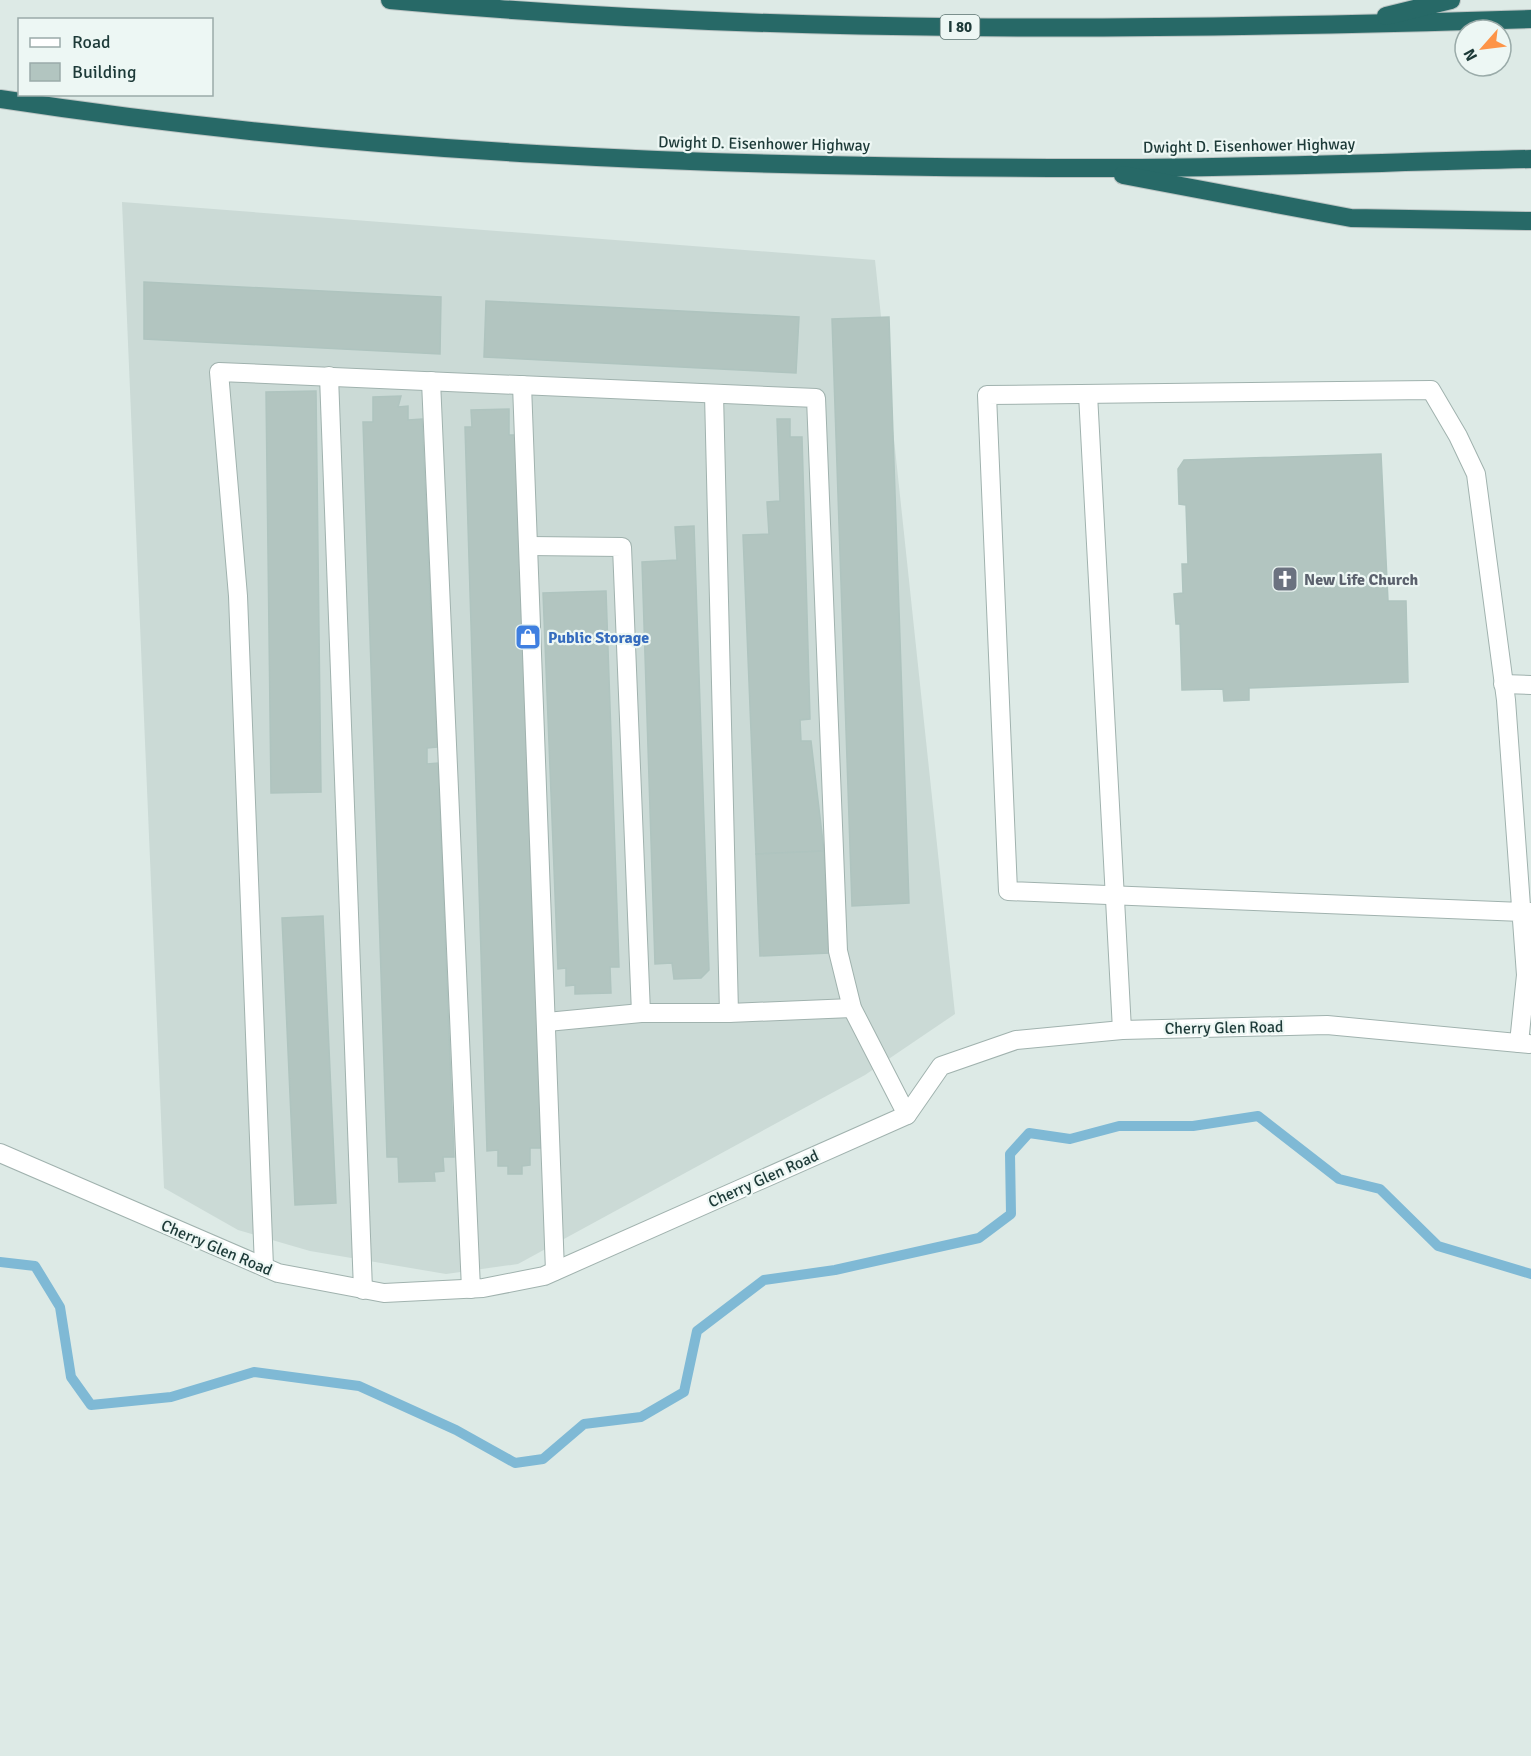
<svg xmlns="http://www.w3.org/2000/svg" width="1531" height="1756" viewBox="0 0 1531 1756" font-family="Signika,sans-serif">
  <rect width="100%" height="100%" fill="#ddeae6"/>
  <!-- built -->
  <path fill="#cbdad6" d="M122,202L875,260L955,1014L865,1075L518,1264L446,1274L310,1251L238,1230L164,1188Z"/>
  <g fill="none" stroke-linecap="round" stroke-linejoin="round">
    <!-- stream -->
    <path stroke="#7fb9d5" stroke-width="10" d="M0,1262L35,1266L60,1307L71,1377L91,1405L171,1397L254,1372L359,1386L456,1430L515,1463L543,1459L584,1424L641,1417L684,1392L697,1331L764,1280L835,1270L979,1238L1011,1214L1010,1154L1029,1133L1070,1139L1119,1126H1193L1258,1116L1339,1179L1380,1189L1438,1246L1531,1274"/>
  </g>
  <!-- building -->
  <g fill="#b2c5c0" stroke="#afc4bf" stroke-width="1.5">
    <path d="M144,282L441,297L440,354L144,339Z"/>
    <path d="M486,301L799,317L796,373L484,357Z"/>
    <path d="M889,317L909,903L852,906L832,319Z"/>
    <path d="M316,391L321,792L271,793L266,392Z"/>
    <path d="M401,396L398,407L408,406V420L422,419L437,747L427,748V764L438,763L454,1157H443L444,1171L434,1172L435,1181L399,1182L398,1157H387L363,422H373V397Z"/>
    <path d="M509,409V435H518L541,1148H530V1165L522,1166V1174H508V1166H498V1150L487,1151L465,427H472L471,410Z"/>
    <path d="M777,419H790V437H802L810,719L800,720L801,741H811L824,851L756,854L743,535L769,534L767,502L780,501Z"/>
    <path d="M1381,454L1388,601H1406L1408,682L1249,688V700L1224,701L1223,689L1182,690L1180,624H1176L1174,594L1183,593L1182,564H1188L1186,505L1179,504L1178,469L1184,460Z"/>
    <path d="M694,526L709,970L701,978L674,979L672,963L655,964L642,562L677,560L675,527Z"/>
    <path d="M606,591L619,967H610L611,993L575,994V985L566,986V968L558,969L543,593Z"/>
    <path d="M824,851L829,953L760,956L756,854Z"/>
    <path d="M323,916L336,1203L295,1205L282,918Z"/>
  </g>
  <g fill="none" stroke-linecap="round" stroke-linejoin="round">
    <!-- minor casing -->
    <g stroke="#a0b2ae" stroke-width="20">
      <g id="minor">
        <path d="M329,376L363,1290"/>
        <path d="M431,381L471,1289"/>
        <path d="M522,385L555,1271"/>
        <path d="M714,394L729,1013"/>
        <path d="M1088,394L1122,1030"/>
        <path d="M529,546L622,547L641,1013"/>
        <path d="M1503,684L1531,685"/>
        <path d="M547,1022L641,1013H729L852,1008"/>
        <path d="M1519,1043L1526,975L1506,700L1476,474L1458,436L1431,390L987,395L1008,891L1522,912H1531"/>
        <path d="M0,1153L278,1273L384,1293L483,1288L544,1276L907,1115L941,1066L1016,1040L1122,1030L1327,1025L1529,1044"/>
        <path d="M264,1267L238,596L219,372L816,398L838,951L852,1008L907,1115"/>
      </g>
    </g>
    <!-- highway casing -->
    <g stroke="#bbc4c3" stroke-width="20">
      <g id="highway">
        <path d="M390,0C769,35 1150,31 1531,19"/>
        <path d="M1386,16L1451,0"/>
        <path d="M0,99C358,154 722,168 1084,168C1233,169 1382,162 1531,159"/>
        <path d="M1123,175L1351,218L1531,221"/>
      </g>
    </g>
    <!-- minor -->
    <use href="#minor" stroke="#fff" stroke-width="18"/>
    <!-- highway -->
    <use href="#highway" stroke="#276967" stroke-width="18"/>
  </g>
  <!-- icons -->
  <defs>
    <g id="church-square" transform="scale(1.35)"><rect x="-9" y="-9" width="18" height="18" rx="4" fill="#6b7280" stroke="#edf7f4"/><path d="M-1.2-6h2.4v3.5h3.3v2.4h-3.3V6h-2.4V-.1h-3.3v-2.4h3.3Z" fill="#fff"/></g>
    <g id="shop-square" transform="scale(1.35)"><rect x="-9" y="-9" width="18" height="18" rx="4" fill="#3f7fe0" stroke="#edf7f4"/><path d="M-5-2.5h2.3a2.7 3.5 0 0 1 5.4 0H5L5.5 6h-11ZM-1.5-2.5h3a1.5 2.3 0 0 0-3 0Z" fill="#fff"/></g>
  </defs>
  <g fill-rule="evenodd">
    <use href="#church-square" x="1285" y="579"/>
    <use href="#shop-square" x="528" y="637"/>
  </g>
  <g text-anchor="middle" stroke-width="4.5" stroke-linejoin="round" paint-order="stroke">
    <!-- shield labels -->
    <rect fill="#edf7f4" stroke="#5b7370" stroke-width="1.5" x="940.5" y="15" width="39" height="24" rx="4.5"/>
    <g font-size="15" font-weight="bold" fill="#1d3a38">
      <text x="960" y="32">I 80</text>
    </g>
    <!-- street labels -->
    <g font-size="16" fill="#1d3a38" stroke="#edf7f4">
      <text transform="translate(764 143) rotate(1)" y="6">Dwight D. Eisenhower Highway</text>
      <text transform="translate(1249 145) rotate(-1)" y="6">Dwight D. Eisenhower Highway</text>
      <text transform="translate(1224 1027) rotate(-1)" y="6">Cherry Glen Road</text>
      <text transform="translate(763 1178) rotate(-24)" y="6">Cherry Glen Road</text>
      <text transform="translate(217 1247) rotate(23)" y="6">Cherry Glen Road</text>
    </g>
    <!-- worship labels -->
    <g font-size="16" font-weight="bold" fill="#5b616d" stroke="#edf7f4" text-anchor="start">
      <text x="1304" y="585">New Life Church</text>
    </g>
    <!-- shop labels -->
    <g font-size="16" font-weight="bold" fill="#366cbe" stroke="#edf7f4" text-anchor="start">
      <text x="548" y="643">Public Storage</text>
    </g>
  </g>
  <!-- legend -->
  <rect x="18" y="18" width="195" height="78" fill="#edf7f4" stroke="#9aaba9" stroke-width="1.5"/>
  <rect x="30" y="38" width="30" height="9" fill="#ffffff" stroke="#9aaba9" stroke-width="1.5"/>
  <text x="72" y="48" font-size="18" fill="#1d3a38">Road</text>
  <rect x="30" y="63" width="30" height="18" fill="#b2c5c0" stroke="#9aaba9" stroke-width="1.5"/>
  <text x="72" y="78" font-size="18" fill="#1d3a38">Building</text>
  <!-- north arrow -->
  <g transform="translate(1483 48) rotate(242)"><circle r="28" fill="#edf7f4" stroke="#9aaba9" stroke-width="1.5"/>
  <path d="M0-4.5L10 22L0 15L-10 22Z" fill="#fd9447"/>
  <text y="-9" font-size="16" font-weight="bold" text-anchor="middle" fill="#1d3a38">N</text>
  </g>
</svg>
